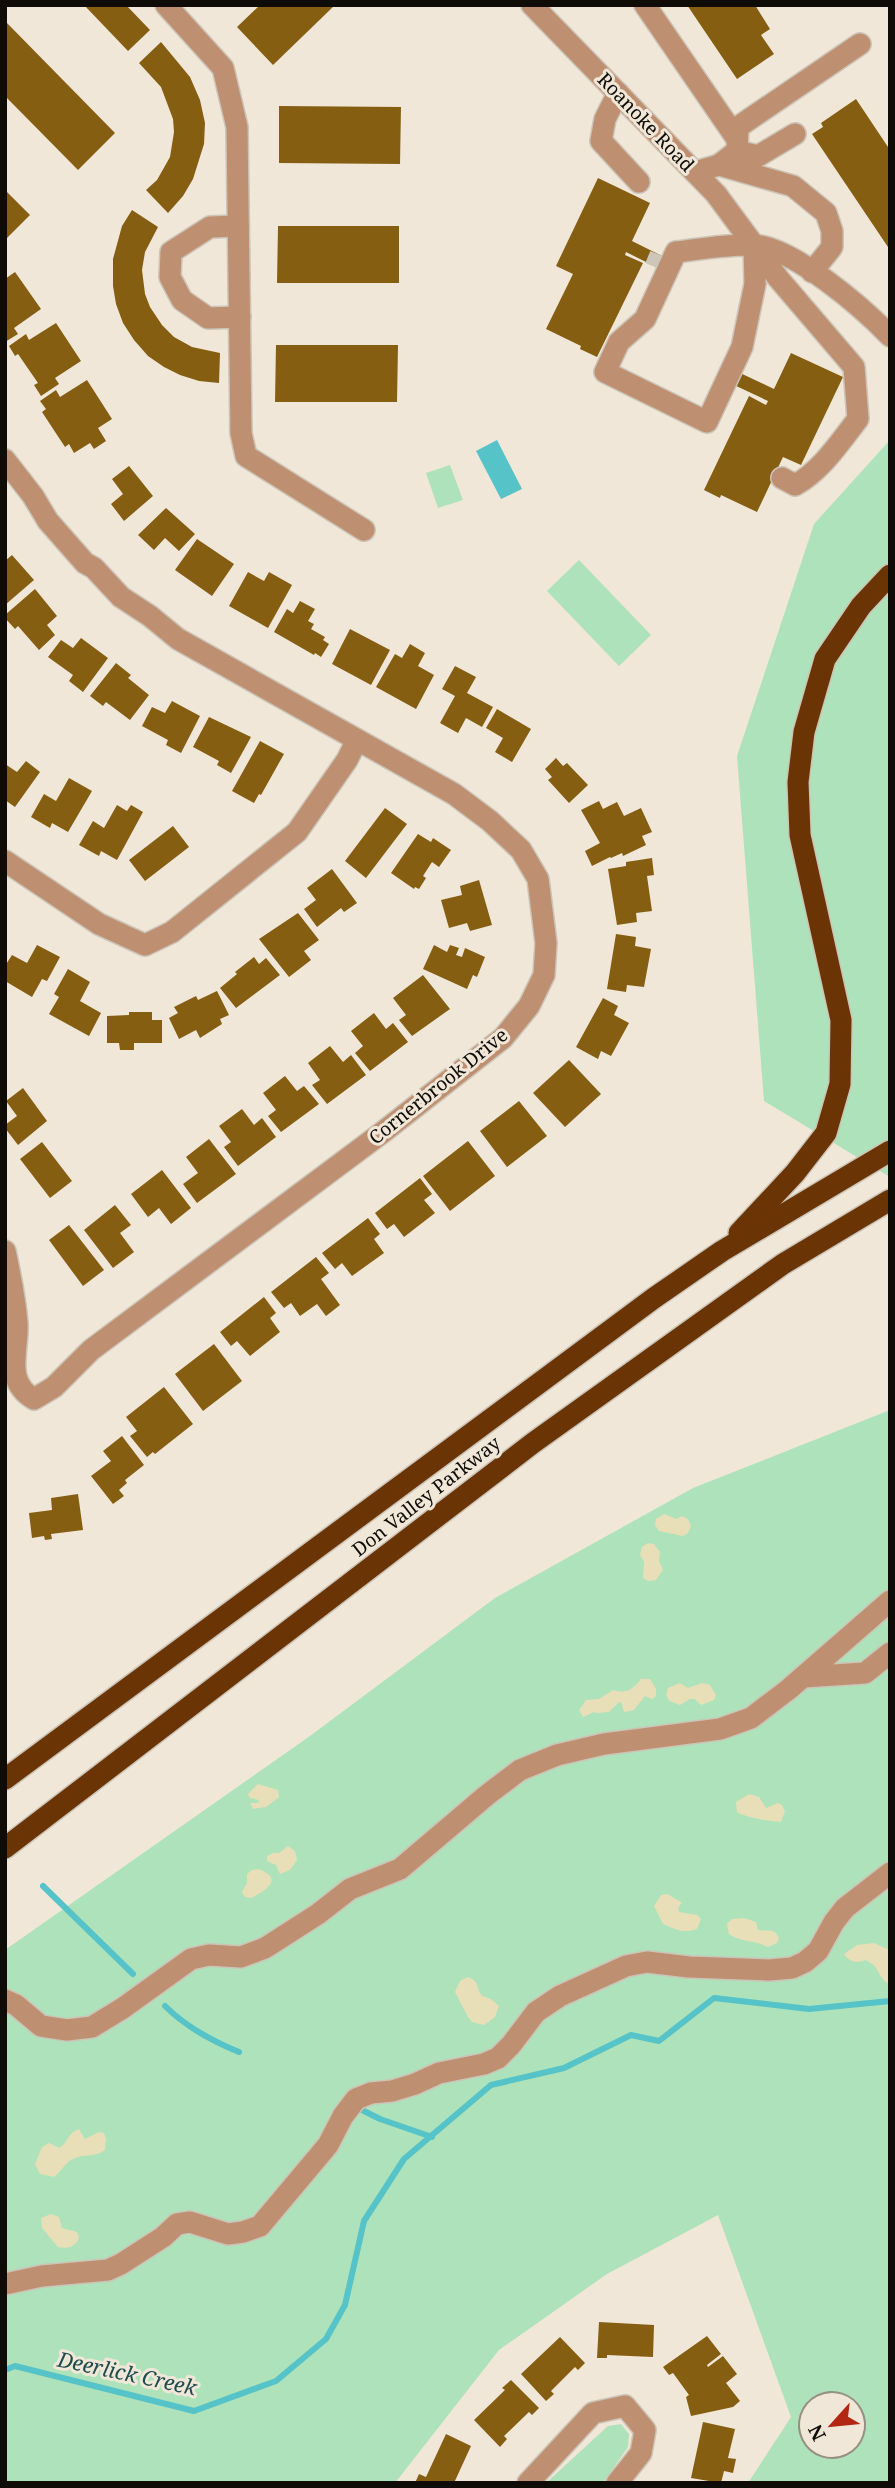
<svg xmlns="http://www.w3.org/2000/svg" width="895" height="2488" viewBox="0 0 895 2488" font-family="'Noto Serif',serif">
  <rect width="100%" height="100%" fill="#f0e7d8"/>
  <!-- green -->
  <g fill="#aee2ba" fill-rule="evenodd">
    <path d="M890,440V1177L764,1101L737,756L814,524Z"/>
    <path d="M450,465L463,500L438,508L426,473Z"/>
    <path d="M579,560L651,635L619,666L547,591Z"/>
    <path d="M890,1410V2483H748L791,2417L718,2215L607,2274L499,2350L395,2483H5V1950L310,1736L495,1598L693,1488ZM811,2404H853V2446H811Z"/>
    <path d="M621,2424L629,2434L628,2447L603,2483H546L608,2426Z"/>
  </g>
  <!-- sand -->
  <g fill="#e8dfb9">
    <path d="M664,1514L676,1519L682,1516L688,1519L691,1526L688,1533L683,1536L659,1531L655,1525L656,1519Z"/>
    <path d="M648,1543L654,1544L660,1552L659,1561L663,1570L656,1580L648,1581L643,1578L644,1562L640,1555L642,1547Z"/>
    <path d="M641,1679H650L656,1689V1696L652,1699L645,1696L634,1710L624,1712L621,1702H619L609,1712L597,1713L594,1712L583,1717L579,1710L586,1700L599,1699L613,1690C627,1694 632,1690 641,1679Z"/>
    <path d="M680,1683L688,1688L702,1683L710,1685L716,1695L714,1700L701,1705L695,1699H690L680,1705L669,1701L666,1695L668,1688Z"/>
    <path d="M258,1784L278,1790L279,1797L266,1807L253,1809L250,1803H258L259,1800L250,1798L248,1794Z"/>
    <path d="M749,1794L759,1797L766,1808L778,1803L782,1805L785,1811L781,1822C772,1822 744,1817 737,1812L736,1802Z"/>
    <path d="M288,1846L295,1851L297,1860L290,1870L280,1874L276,1865L267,1861V1856L273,1853H279Z"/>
    <path d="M259,1869C285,1880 265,1890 252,1898L245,1897L242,1892L247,1883V1874L252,1870Z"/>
    <path d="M668,1894L682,1903L678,1908L679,1912L697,1915L701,1919L697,1929C684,1934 674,1929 663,1924L654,1906L661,1895Z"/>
    <path d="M744,1918L756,1922L758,1930C767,1932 774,1927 779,1938L777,1943L768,1947C755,1940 740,1942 729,1934L727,1924L732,1919Z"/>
    <path d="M874,1943L890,1950V1984C878,1980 881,1967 866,1960C857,1963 850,1963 844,1954L857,1945Z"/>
    <path d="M468,1977C480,1981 476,1988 482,1996L491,1999L499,2006L495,2017L484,2025L472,2022L468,2017L455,1992L460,1981Z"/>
    <path d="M79,2129L85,2139L99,2132L104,2133L106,2139L105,2150C95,2158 82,2153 71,2160C64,2164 61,2172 54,2177L40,2174L35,2164L42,2147L49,2143L59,2148C69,2142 66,2134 79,2129Z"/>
    <path d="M51,2214L59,2217L62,2228L77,2232L79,2238C75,2247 68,2249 58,2247L42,2228L41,2218Z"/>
  </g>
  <!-- water -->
  <path fill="#55c3c7" d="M497,440L522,489L501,499L476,451Z"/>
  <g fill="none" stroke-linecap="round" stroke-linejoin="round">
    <!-- stream -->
    <g stroke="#55c3c7" stroke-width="6">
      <path d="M43,1886L133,1974"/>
      <path d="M165,2006C185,2026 212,2041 239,2052"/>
      <path d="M362,2110L380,2119L432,2137"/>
      <path d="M5,2370L15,2366L194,2411L276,2381L326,2339L345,2305L364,2221L404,2159L491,2085L564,2068L631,2035L659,2041L714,1998L809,2009L890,2001"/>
    </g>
  </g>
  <!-- building -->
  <g fill="#855e12">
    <path d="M84,5H126L150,30L128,51Z"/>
    <path d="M260,5H335L273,65L237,27Z"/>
    <path d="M687,5H755L770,29L761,35L774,54L737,79Z"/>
    <path d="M5,21L115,133L78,170L5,96Z"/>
    <path d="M161,42L190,77L200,100L205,123L204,144L193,179L183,196L168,213L146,190L157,180L170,157L174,132L173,119L161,87L139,63Z"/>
    <path d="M856,99L890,150V250L812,134L823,127L821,123Z"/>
    <path d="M279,106L401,107L400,164L279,163Z"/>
    <path d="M598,178L650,203L632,241L668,259L662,270L626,252L625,255L643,263L597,357L580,349L581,346L546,329L573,274L556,266Z"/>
    <path d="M5,190L30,215L5,240Z"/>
    <path d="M132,210L158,227L145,252L142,270L145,294L150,307L162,325L174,337L192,347L220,353L219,383L199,381L180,375L164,367L148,356L134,340L123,323L116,304L113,286V259L122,226Z"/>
    <path d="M278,226H399V283H277Z"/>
    <path d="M15,272L41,309L14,328L18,334L5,342V279Z"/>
    <path d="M56,323L81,361L55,378L59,384L41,396L34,385L38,383L18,354L15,356L9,346L26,334L29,340Z"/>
    <path d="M276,345H398L397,402H275Z"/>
    <path d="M791,353L843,377L801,465L783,457L757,512L721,495L720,498L704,490L749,396L766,405L768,401L732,384L738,372L774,389Z"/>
    <path d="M87,380L112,419L98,428L106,441L94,449L90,443L74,453L69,444L65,447L42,412L46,409L40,401L56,390L60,397Z"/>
    <path d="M129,466L153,496L124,521L111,504L123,494L112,479Z"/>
    <path d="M166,508L195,534L179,551L165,538L154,550L138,535Z"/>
    <path d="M197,539L234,564L212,596L175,570Z"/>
    <path d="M12,555L34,580L5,605V561Z"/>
    <path d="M248,572L264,581L269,572L292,585L268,628L229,606Z"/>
    <path d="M35,589L57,616L47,625L55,635L39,650L18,626L15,629L5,618V615Z"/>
    <path d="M300,601L315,609L308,621L314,624L311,629L325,637L323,640L329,644L321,657L315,653L314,655L274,632L287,609L293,613Z"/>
    <path d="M350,629L390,650L371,685L332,664Z"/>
    <path d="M81,638L108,658L83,692L69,681L73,675L48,657L61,640L73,648Z"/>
    <path d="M410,644L425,653L418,666L434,675L416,709L376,687L395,654L402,658Z"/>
    <path d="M116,663L131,675L128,678L149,695L130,720L106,702L103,706L90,696Z"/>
    <path d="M455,666L476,677L467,693L493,707L482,727L466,718L458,733L440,723L455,696L442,689Z"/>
    <path d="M172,701L200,716L181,753L166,745L168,740L142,726L152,707L165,713Z"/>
    <path d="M497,709L531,729L512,762L495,752L503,738L486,728Z"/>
    <path d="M209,717L251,737L231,773L217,765L219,761L193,747Z"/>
    <path d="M260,741L284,754L261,795L259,794L254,803L232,791Z"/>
    <path d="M556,758L563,766L567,763L588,785L569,803L548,780L552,777L545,769Z"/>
    <path d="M26,761L40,772L15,807L5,800V764L17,772Z"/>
    <path d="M69,778L92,791L68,832L52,823L50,828L31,817L44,794L56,801Z"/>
    <path d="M599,801L603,809L617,802L624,816L641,808L652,832L642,836L646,845L623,856L622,853L611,858L610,857L592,866L585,851L600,843L581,810Z"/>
    <path d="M117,805L127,811L131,805L143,812L117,860L101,851L99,856L79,845L93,821L104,828Z"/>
    <path d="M385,808L407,824L366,878L345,861Z"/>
    <path d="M173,826L189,847L145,881L129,860Z"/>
    <path d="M418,834L431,842L433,838L451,850L439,867L432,862L423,876L426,878L419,889L415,887L414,889L391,873Z"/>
    <path d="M652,858L654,875L647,876L652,911L636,913L637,922L617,925L608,869L626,866V862Z"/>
    <path d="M332,869L357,903L344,912L341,908L317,927L304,909L316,900L307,888Z"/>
    <path d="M479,880L492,925L470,931L467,923L449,928L441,900L462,895L460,886Z"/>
    <path d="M298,913L319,940L304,951L311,960L289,977L259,939Z"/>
    <path d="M616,934L636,937L635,946L651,949L644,987L627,985L626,992L607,989Z"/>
    <path d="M37,945L60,957L47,981L42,979L32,997L5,981V966L12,955L27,963Z"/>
    <path d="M434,945L447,952L450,945L459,948L456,955L462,957L465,948L485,957L477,977L473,975L467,989L423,969Z"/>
    <path d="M254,957L259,964L266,958L280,975L236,1008L220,988L237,974L235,972Z"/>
    <path d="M68,969L90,982L80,1001L101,1013L89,1036L49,1014L59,997L54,994Z"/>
    <path d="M423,975L450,1009L412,1036L399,1020L406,1015L393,998Z"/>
    <path d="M217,991L229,1015L220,1019L222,1024L200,1038L196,1030L179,1039L169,1018L178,1013L174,1007L196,996L198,1000Z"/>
    <path d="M603,998L618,1006L614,1015L629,1023L611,1056L601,1051L598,1059L576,1047Z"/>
    <path d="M129,1012H152V1020H162V1043H134V1050H120L119,1043H107V1016L129,1015Z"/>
    <path d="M374,1013L386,1029L393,1023L408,1042L370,1071L355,1053L363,1046L351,1031Z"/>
    <path d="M330,1046L343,1062L351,1055L366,1075L327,1104L312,1085L320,1080L308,1063Z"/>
    <path d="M569,1060L601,1094L565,1127L533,1093Z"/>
    <path d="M285,1076L297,1091L304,1086L319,1104L281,1132L268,1116L276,1110L263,1093Z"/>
    <path d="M23,1088L47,1121L18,1145L5,1128V1125L17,1116L6,1101Z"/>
    <path d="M519,1101L547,1136L507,1167L480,1131Z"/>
    <path d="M242,1109L254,1125L262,1118L276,1137L238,1166L224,1147L231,1142L219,1126Z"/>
    <path d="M209,1139L236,1174L197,1203L183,1184L198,1173L186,1157Z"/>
    <path d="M468,1141L495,1176L450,1211L423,1176Z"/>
    <path d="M42,1142L72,1181L50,1198L20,1159Z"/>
    <path d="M162,1170L191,1208L171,1224L159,1208L148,1217L131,1194Z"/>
    <path d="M420,1178L432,1194L424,1200L435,1213L404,1237L394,1224L387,1229L375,1213Z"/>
    <path d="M115,1205L131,1225L120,1233L134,1252L113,1268L84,1230Z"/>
    <path d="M368,1218L380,1234L374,1239L384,1253L352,1276L342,1263L335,1269L322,1253Z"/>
    <path d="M69,1225L104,1270L83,1286L49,1240Z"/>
    <path d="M316,1257L329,1273L321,1279L340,1305L326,1316L317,1304L300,1316L291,1303L284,1308L271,1292Z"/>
    <path d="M264,1297L276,1313L270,1318L280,1332L250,1356L237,1341L231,1346L220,1332Z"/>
    <path d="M214,1344L242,1381L203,1411L175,1374Z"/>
    <path d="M164,1387L193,1424L155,1454L153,1452L147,1457L130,1436L137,1431L126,1417Z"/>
    <path d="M122,1436L144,1465L125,1480L127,1483L119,1490L124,1496L113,1504L91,1476L111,1461L103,1451Z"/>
    <path d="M78,1494L83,1530L51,1534L52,1539L45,1540L44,1536L32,1538L29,1513L52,1510L51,1498Z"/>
    <path d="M599,2322L654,2325L653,2357L607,2355V2358H597Z"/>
    <path d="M707,2336L721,2354L707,2365L708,2367L723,2356L737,2374L726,2383L740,2401L733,2407L691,2416L686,2397L689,2395L673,2373L669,2375L663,2367Z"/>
    <path d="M560,2337L585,2363L578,2370L575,2367L551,2391L554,2394L546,2401L521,2374Z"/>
    <path d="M511,2380L539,2408L532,2415L529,2412L504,2436L507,2439L500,2447L474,2420L505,2390L502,2388Z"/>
    <path d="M703,2422L735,2429L728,2458L736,2459L733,2473L724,2471L721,2483L691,2478Z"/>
    <path d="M446,2434L471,2446L454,2483H415L419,2474L426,2477Z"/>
  </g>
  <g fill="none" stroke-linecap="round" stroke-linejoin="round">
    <!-- minor-tunnel -->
    <path stroke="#cec6b9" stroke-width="21" stroke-dasharray="21 10" stroke-linecap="butt" d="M655,267L660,255"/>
    <!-- minor casing -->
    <g stroke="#ccc4b7" stroke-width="24">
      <g id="minor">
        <path d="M166,5L223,68L237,127L241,433L246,456L364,530"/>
        <path d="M532,5L716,194L778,278L854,367L858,419C840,442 821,471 795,485L782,478"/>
        <path d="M645,5L737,139"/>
        <path d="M618,93L605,119L601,141L639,182"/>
        <path d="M737,151L758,156L795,134"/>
        <path d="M719,165L737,151L738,127L860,44"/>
        <path d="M695,172L719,165L793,186L826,213L832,231V247L812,272"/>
        <path d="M238,226L210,227L171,252L170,277L182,300L208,318L240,317"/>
        <path d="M754,245L755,284L742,347L707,422L605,372L619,342L645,319L676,252C701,249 727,244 752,245C792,246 863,308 890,336"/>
        <path d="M5,460L33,496L48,521L85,563L94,568L121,597L150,616L178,639L454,794L490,821L521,850L538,879L546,943L544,975L529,1006L503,1038L383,1132L91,1350L54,1387L34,1399C3,1381 19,1350 17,1323C15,1298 10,1274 5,1251"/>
        <path d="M5,861L99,924L145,945L172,932L297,832L347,760L357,740"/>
        <path d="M803,1677L865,1673L890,1653"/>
        <path d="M5,2000L16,2005L41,2026L67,2030L92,2027L123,2008L191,1959L209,1955L241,1957L265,1948L318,1914L350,1889L400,1869L487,1795L520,1770L557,1755L604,1744L720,1729L751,1718L789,1689L890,1601"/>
        <path d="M5,2284L42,2276L108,2270L121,2264L163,2237L177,2224L190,2222L228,2234L243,2232L260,2226L328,2145L343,2116L356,2099L371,2093L392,2091L415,2084L439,2073L484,2064L498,2058L511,2045L536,2012L560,1996L626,1966L647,1962L689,1967L769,1970L792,1968L805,1962L818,1951L834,1922L845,1908L890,1873"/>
        <path d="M528,2483L593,2413L625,2406L645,2430L641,2453L617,2483"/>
      </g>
    </g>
    <!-- highway casing -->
    <g stroke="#ccc4b7" stroke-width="24">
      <g id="highway">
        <path d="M739,1233L795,1173L826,1133L840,1084L841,1020L800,835L798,782L804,732L825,659L861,606L890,575"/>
        <path d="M5,1779L654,1298L722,1251L890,1151"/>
        <path d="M5,1848L533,1443L783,1264L890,1200"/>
      </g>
    </g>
    <!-- minor -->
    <use href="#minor" stroke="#be8f71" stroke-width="21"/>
    <!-- highway -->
    <use href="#highway" stroke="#6b3404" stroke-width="21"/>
  </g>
  <g text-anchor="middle" stroke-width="6" stroke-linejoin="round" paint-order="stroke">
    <!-- street labels -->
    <g font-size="19" fill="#0f0c07" stroke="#f0e7d8">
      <text transform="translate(646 122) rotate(46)" y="7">Roanoke Road</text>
      <text transform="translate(438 1086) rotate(-39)" y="7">Cornerbrook Drive</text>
      <text transform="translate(426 1496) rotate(-38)" y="7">Don Valley Parkway</text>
    </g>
    <!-- water labels -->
    <g font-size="21" font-style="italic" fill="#1c4c4e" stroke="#f0e7d8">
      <text transform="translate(127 2374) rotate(12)" y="7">Deerlick Creek</text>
    </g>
  </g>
  <!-- border -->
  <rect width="895" height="2488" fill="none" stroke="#0f0c07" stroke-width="14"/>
  <!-- north arrow -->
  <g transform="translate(832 2425) rotate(243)"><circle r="33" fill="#f0e7d8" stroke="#968f84" stroke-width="2"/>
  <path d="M0-5L12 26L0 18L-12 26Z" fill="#b32612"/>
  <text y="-10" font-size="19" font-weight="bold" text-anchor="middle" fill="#0f0c07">N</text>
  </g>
</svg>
